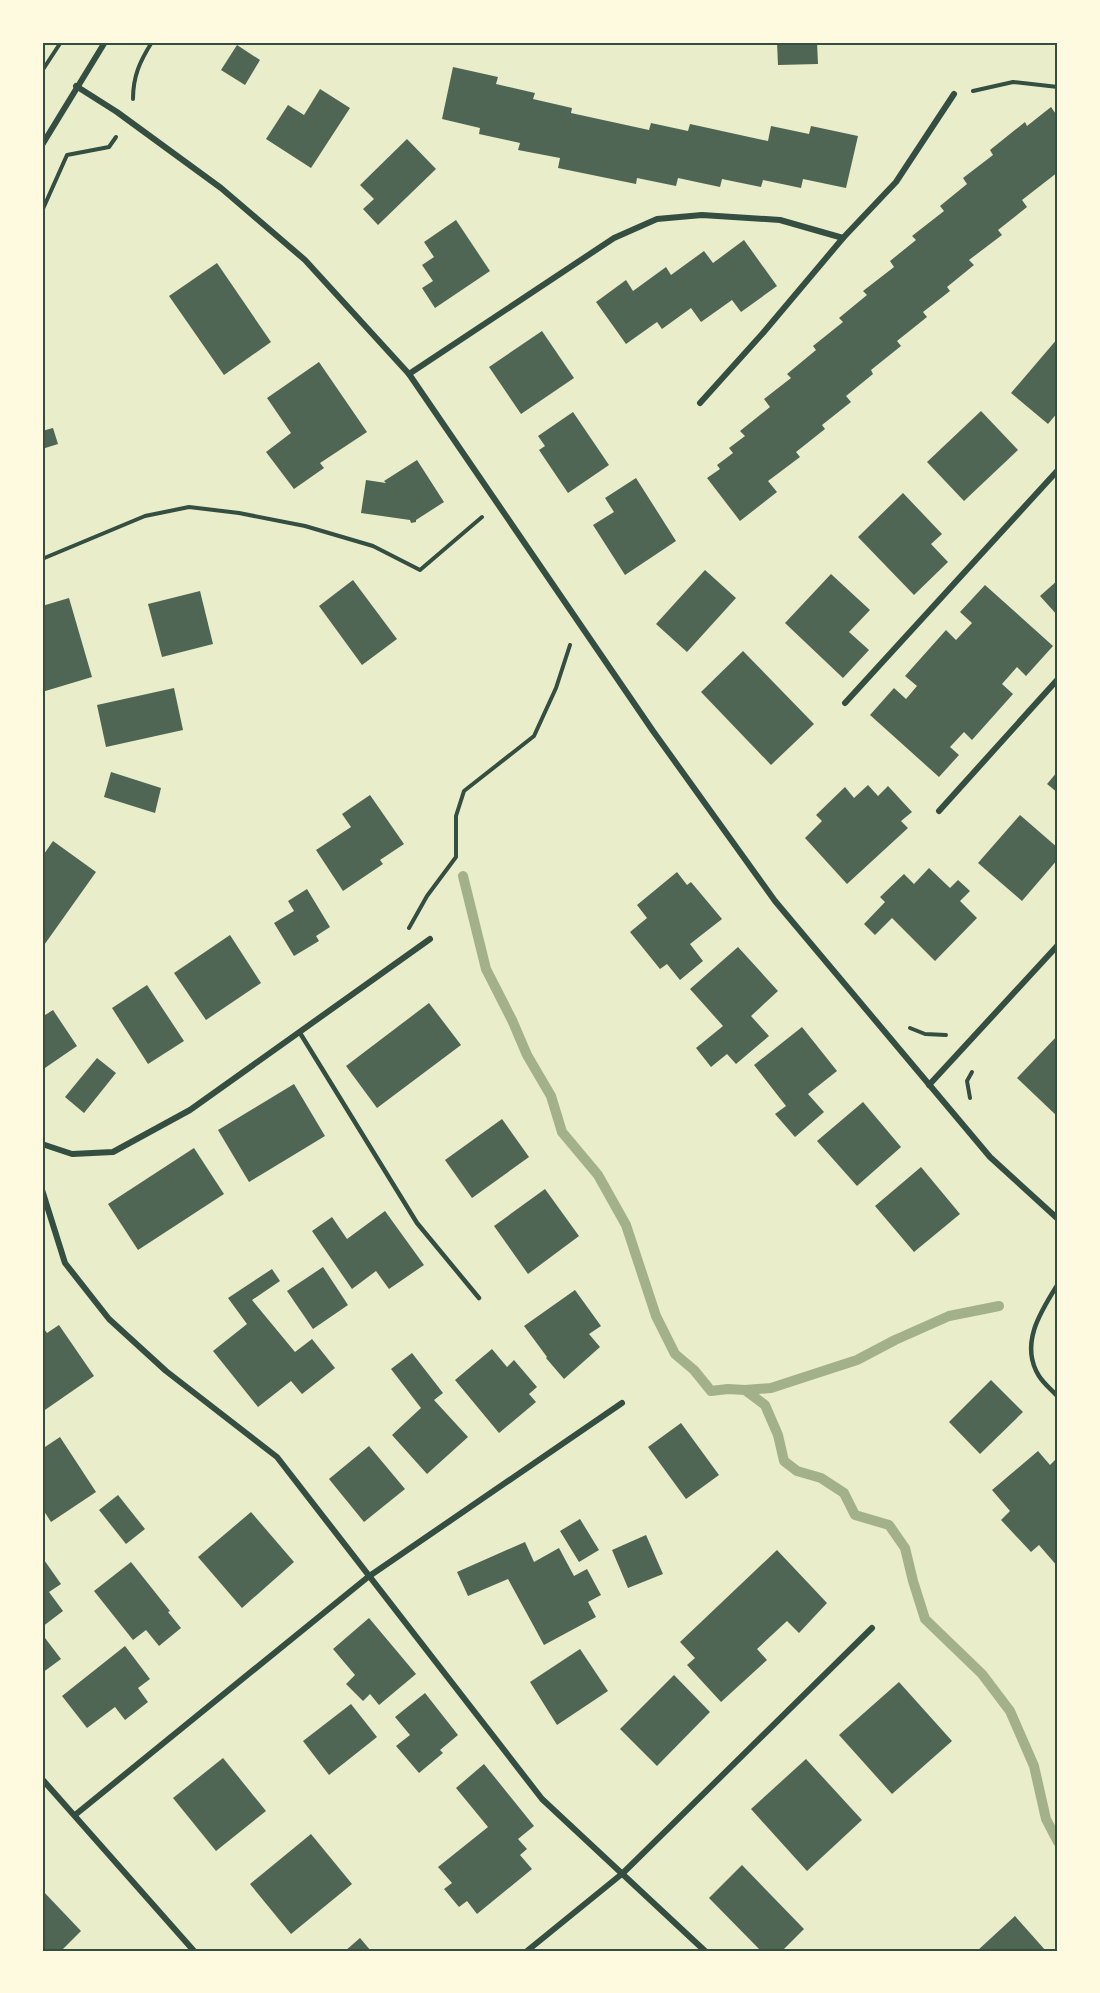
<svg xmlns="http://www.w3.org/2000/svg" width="1100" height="1993" viewBox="0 0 1100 1993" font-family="'PT Sans Narrow',sans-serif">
  <rect width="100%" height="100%" fill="#e9edc9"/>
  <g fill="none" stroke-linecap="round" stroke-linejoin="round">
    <!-- stream -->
    <g stroke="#a3b18a" stroke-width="10">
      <path d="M463,876L486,969L512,1020L527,1055L551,1096L562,1132L598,1175L626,1225L656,1316L675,1354L694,1370L711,1391L728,1389L745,1390L765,1405L778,1435L784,1461L797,1471L821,1478L844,1493L855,1515L889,1525L905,1548L913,1581L925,1619L982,1674L1010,1711L1034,1766L1046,1819L1058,1842"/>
      <path d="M745,1390L771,1388L857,1360L895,1340L949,1316L999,1306"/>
    </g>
  </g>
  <!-- building -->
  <g fill="#4f6655">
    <path d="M777,42H817L818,64L778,65Z"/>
    <path d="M237,45L260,60L245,85L221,70Z"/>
    <path d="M453,67L498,77L496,84L535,93L533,99L572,108L571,113L649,130L651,123L688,131L690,124L768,141L771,126L809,134L811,126L858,136L846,188L803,179L801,188L763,180L761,187L722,179L720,187L678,178L676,186L637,178L636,184L558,168L560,158L518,150L520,143L479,134L480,128L442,119Z"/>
    <path d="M320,89L350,108L311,168L266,139L288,105L304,115Z"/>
    <path d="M1051,107L1058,117V172L1022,200L1027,207L998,230L1002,235L969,260L974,265L947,287L950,291L923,312L927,317L897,341L901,346L871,370L873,374L846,396L851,402L822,425L825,429L796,452L800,457L768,481L777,492L740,521L707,478L720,469L717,465L733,453L729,448L745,436L740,431L770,407L764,399L791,378L787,374L816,350L813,346L843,322L839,318L867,295L863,291L894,267L890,261L916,240L912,236L944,211L940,206L967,184L963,178L993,155L990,150L1025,122L1027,126Z"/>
    <path d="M407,139L436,169L378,225L363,209L374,199L360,185Z"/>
    <path d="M456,220L490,271L435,308L422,288L433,281L422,265L434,257L424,242Z"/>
    <path d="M744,240L777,286L741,312L732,300L701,322L691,308L662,329L657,322L626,344L596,302L626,280L633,291L666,267L671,275L704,251L713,263Z"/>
    <path d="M217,263L271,342L224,375L169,296Z"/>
    <path d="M542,331L574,378L521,414L489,367Z"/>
    <path d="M1058,338V412L1048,424L1011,393Z"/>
    <path d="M319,362L367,432L320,463L324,468L294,489L266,452L291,433L267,398Z"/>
    <path d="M981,411L1018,450L964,501L927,462Z"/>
    <path d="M573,412L609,465L568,493L539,450L545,446L538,436Z"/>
    <path d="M53,428L58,444L42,449V431Z"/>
    <path d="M417,460L444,502L416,520V522L411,523L410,520L361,513L366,480L386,483L384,481Z"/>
    <path d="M636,478L676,541L625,575L593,525L614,512L605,498Z"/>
    <path d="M903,493L942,534L931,544L948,562L914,595L858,537Z"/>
    <path d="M705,570L736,598L687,652L656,624Z"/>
    <path d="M831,574L870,610L849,632L869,650L843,678L785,623Z"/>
    <path d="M353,580L397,639L362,665L319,606Z"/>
    <path d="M1058,580V616L1040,596Z"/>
    <path d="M985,585L1053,646L1026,676L1017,667L1002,684L1013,694L972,740L964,732L950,747L959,755L939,777L870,715L894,688L906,699L917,686L905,676L946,630L956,640L972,623L960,612Z"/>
    <path d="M200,591L213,644L162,657L148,604Z"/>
    <path d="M69,598L92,677L42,692V606Z"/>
    <path d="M743,651L814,724L771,765L701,692Z"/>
    <path d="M174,688L183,730L106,747L97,705Z"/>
    <path d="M1058,771V793L1047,784Z"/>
    <path d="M111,772L161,788L155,813L104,797Z"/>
    <path d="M868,785L878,796L888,786L912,812L901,821L908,828L847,884L805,838L822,821L816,815L845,787L854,798Z"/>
    <path d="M370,795L404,844L380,860L383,864L343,891L316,850L351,827L342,814Z"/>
    <path d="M1020,815L1058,848V859L1022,901L978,863Z"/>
    <path d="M53,841L96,872L42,948V852L44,854Z"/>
    <path d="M929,868L950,888L958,880L970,891L960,901L977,918L935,961L892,918L875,935L864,924L885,902L880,897L904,874L914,884Z"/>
    <path d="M677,872L687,885L691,882L722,919L690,944L703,961L680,980L667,964L660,969L630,932L647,918L637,905Z"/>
    <path d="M307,889L330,927L316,936L319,941L294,956L274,923L294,911L288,901Z"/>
    <path d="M230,935L261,983L206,1020L174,973Z"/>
    <path d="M738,947L778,991L751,1016L769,1036L736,1064L727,1054L711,1067L696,1048L723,1026L690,989Z"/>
    <path d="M147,985L184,1041L148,1064L112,1008Z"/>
    <path d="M429,1003L461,1045L377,1108L346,1066Z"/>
    <path d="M53,1010L77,1046L42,1070V1017Z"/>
    <path d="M802,1027L837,1071L808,1094L824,1112L795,1137L775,1114L786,1106L754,1065Z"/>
    <path d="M1058,1035V1117L1017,1078Z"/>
    <path d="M97,1058L116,1073L84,1113L65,1097Z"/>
    <path d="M294,1084L325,1136L249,1182L218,1130Z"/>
    <path d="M863,1102L901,1147L857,1186L817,1141Z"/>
    <path d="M502,1119L529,1157L472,1198L445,1160Z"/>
    <path d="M194,1148L224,1194L138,1250L108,1204Z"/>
    <path d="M921,1167L960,1214L914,1252L875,1206Z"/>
    <path d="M545,1189L579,1236L528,1274L494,1226Z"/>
    <path d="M385,1211L424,1265L389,1289L376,1271L352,1289L312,1231L332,1217L347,1239Z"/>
    <path d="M323,1267L348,1305L313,1329L287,1291Z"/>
    <path d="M272,1269L280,1281L252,1300L295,1352L312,1339L335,1368L302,1394L291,1381L258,1407L213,1351L247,1324L228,1298Z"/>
    <path d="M575,1290L601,1326L589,1334L600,1347L564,1379L546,1358L547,1357L524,1326Z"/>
    <path d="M59,1325L94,1376L42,1412V1326L47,1333Z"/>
    <path d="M492,1349L507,1367L514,1360L537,1387L529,1394L536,1402L499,1433L455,1380Z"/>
    <path d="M412,1353L443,1393L434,1400L468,1437L427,1474L392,1435L421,1408L391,1369Z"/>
    <path d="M991,1380L1023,1412L980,1454L949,1422Z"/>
    <path d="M681,1423L719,1475L686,1499L648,1447Z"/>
    <path d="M60,1437L96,1492L51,1522L42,1508V1449Z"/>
    <path d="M369,1446L405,1489L364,1522L329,1479Z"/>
    <path d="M1038,1451L1050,1465L1058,1457V1567L1039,1545L1031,1552L1001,1520L1010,1511L992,1490Z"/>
    <path d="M118,1495L145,1529L126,1544L99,1510Z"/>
    <path d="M251,1512L294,1562L242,1608L198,1557Z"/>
    <path d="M580,1519L599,1550L579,1562L560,1531Z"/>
    <path d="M646,1535L663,1574L628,1588L612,1550Z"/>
    <path d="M525,1542L534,1562L559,1548L574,1576L587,1569L601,1595L588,1602L596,1617L544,1645L508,1579L468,1596L457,1572Z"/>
    <path d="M777,1550L827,1603L799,1633L787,1621L757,1649L767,1660L721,1702L687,1665L695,1658L680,1642Z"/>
    <path d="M42,1557L61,1584L49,1592L63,1611L42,1627Z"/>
    <path d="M131,1562L170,1611L168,1612L181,1628L159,1646L146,1630L133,1640L94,1591Z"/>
    <path d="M369,1618L416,1674L379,1705L370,1694L363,1701L346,1684L355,1675L333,1649Z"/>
    <path d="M42,1634L61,1659L42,1673Z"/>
    <path d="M125,1646L150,1679L138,1688L148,1702L125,1720L115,1707L87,1728L62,1696Z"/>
    <path d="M580,1649L608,1691L557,1725L530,1682Z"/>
    <path d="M674,1675L710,1712L657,1766L620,1729Z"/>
    <path d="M899,1682L952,1741L892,1794L839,1735Z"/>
    <path d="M425,1693L458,1735L440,1750L443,1753L419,1773L396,1746L410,1735L395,1717Z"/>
    <path d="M351,1704L377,1737L329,1775L303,1741Z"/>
    <path d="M223,1758L266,1811L216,1851L173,1798Z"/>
    <path d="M806,1759L862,1820L807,1871L751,1809Z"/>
    <path d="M484,1764L534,1826L518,1839L527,1849L520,1855L532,1869L477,1914L467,1901L459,1907L444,1889L452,1883L438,1867L488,1827L456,1788Z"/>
    <path d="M311,1834L352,1884L291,1934L250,1884Z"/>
    <path d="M742,1865L804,1929L782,1951H761L709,1898Z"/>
    <path d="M42,1890L81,1931L61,1951H42Z"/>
    <path d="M1015,1916L1046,1951H977Z"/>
    <path d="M360,1938L371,1951H345Z"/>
  </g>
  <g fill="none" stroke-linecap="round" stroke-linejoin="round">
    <!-- path -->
    <g stroke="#344e41" stroke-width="4">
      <path d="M42,71L61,42"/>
      <path d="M973,91L1013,82L1058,87"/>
      <path d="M133,99C133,76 140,61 152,42"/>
      <path d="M42,211L67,155L109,147L116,137"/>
      <path d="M42,559L145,516L189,507L239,513L305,526L373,546L420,570L482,517"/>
      <path d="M409,928L427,896L456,857V816L464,791L534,736L556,688L570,645"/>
      <path d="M910,1028L925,1034L946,1035"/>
      <path d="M970,1098L967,1081L972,1072"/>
    </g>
    <!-- service -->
    <g stroke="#344e41" stroke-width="4.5">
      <path d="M300,1033L417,1223L479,1298"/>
      <path d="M1058,1284C1041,1311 1019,1344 1039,1376C1044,1384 1052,1390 1058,1397"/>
    </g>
    <!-- minor -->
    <g stroke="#344e41" stroke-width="6">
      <path d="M76,86L117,112L221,188L305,260L409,374L653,731L775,901L990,1157L1058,1219"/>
      <path d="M42,145L105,42"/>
      <path d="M409,374L614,238L657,219L702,215L780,220L843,238L896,182L954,94"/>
      <path d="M700,403L763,333L843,238"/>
      <path d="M845,703L1058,470"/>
      <path d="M939,811L1058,679"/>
      <path d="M929,1085L1058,945"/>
      <path d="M42,1144L72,1154L113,1152L190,1110L430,939"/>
      <path d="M42,1190L65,1263L109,1319L166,1371L277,1457L542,1799L705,1951"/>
      <path d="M42,1779L194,1951"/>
      <path d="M75,1815L368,1577L622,1403"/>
      <path d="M527,1951L623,1873L872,1628"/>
    </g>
  </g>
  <!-- border -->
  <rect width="1100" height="1993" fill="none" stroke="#fefae0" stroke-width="87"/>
  <rect x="44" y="44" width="1012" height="1906" fill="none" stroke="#344e41" stroke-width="2"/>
</svg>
